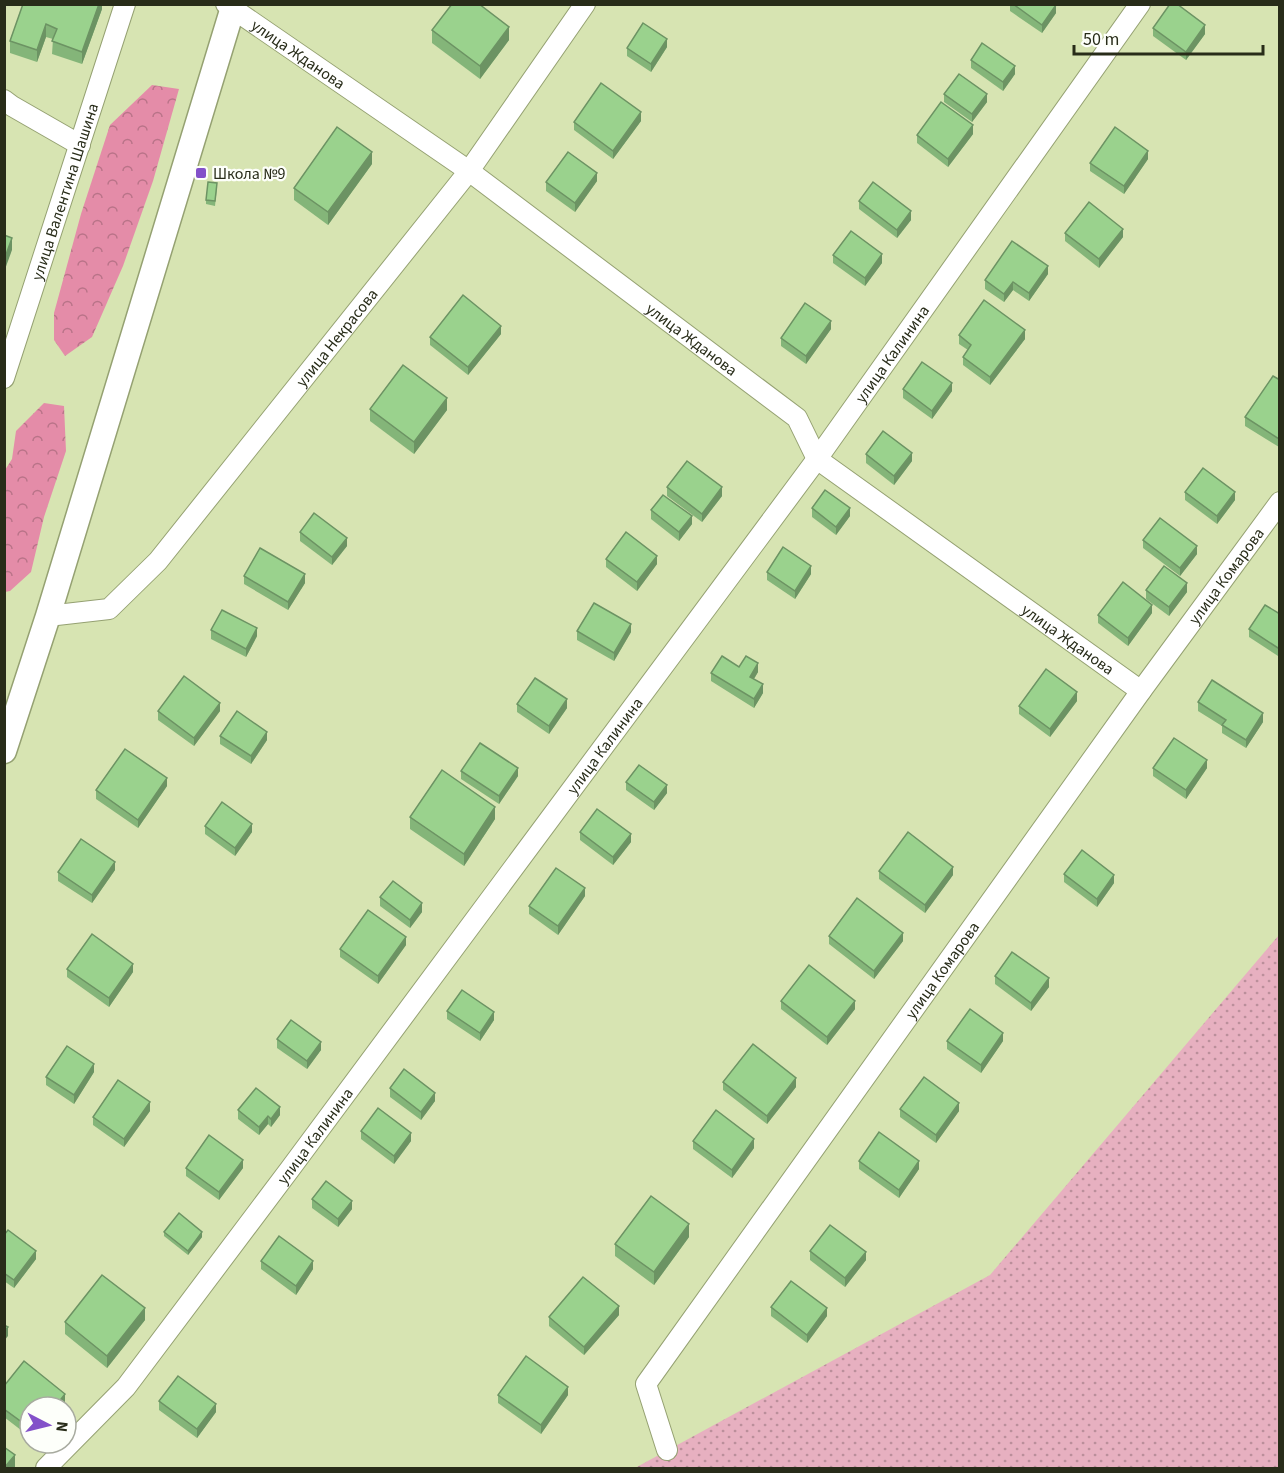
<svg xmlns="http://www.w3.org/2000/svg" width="1284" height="1473" viewBox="0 0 1284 1473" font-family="'Source Sans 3',sans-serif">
  <defs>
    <pattern id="forest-crowns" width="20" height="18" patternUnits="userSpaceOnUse" patternTransform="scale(1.5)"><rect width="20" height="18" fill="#e48ca8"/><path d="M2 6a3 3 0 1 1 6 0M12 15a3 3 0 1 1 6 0" fill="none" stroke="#b97388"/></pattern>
    <pattern id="garden-dots" width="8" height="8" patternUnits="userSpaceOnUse" patternTransform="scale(1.5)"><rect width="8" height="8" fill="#e7b0c0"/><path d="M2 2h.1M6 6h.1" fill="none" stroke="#bb8f9b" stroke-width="1.8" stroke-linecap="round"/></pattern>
  </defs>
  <rect width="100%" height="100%" fill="#d7e4b2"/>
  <!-- forest -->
  <g fill="url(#forest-crowns)">
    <path d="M152,85L179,89L153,181L123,266L92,337L65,356L54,340V313L81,214L110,125Z"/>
    <path d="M44,403L64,406L66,451L44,517L31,572L10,591L5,592V470L12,459L16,431Z"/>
  </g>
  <!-- garden -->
  <path fill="url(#garden-dots)" d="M1279,935V1468H635L990,1275Z"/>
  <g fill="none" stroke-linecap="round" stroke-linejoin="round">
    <!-- minor casing -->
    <g stroke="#95a172" stroke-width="22">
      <g id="minor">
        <path id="s1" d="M226,4L469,171L797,418L817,459L1141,691"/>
        <path d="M4,100L12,106L80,145"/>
        <path id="s2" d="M4,378L125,4"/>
        <path id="s3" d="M48,616L109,609L158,561L469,171L585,4"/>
        <path id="s4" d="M667,1450L646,1384L1141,691L1280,502"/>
        <path id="s5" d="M46,1468L126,1387L290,1169L817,459L1140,4"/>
      </g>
    </g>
    <!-- tertiary casing -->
    <g stroke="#95a172" stroke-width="27">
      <path id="tertiary" d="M4,751L48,616L234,4"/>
    </g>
    <!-- minor -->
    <use href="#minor" stroke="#fff" stroke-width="20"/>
    <!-- tertiary -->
    <use href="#tertiary" stroke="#fff" stroke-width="24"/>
  </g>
  <!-- wall -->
  <g fill="#84b579">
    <path d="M23,4H102V9L82,64L52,54L53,39L46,37L37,62L10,53V41Z"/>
    <path d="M1010,4H1055L1056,13L1042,33L1010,11Z"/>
    <path d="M1153,28L1205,34L1186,60L1153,36Z"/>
    <path d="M432,30L509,40L480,79L432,43Z"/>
    <path d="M667,47L651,72L627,56V48Z"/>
    <path d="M971,60L1015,74L1003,91L971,68Z"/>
    <path d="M944,94L987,102L972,122L944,102Z"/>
    <path d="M641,121L613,159L574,130V122Z"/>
    <path d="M973,134L948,167L917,143V135Z"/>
    <path d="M1148,159L1124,194L1090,171V163Z"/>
    <path d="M372,164L328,225L294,200V188Z"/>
    <path d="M597,181L575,212L546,191V182Z"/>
    <path d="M217,187L215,206L206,204V200Z"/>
    <path d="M859,201L911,220L897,238L859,209Z"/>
    <path d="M1065,233L1123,237L1099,268L1065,241Z"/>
    <path d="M833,255L882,263L865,286L833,263Z"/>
    <path d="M1048,274L1029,301L1013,290L1004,302L985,289V280Z"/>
    <path d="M831,329L806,364L781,346V338Z"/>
    <path d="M501,334L468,375L430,345V337Z"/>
    <path d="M959,335L1025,339L990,385L963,365V357L968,350L959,344Z"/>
    <path d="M1280,380L1279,447L1245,426V417Z"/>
    <path d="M903,389L952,391L932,419L903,398Z"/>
    <path d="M370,409L447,410L414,454L370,421Z"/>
    <path d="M866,454L912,461L894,485L866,463Z"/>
    <path d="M667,487L722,496L702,522L667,496Z"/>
    <path d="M1185,492L1235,500L1217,524L1185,500Z"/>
    <path d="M812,508L850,516L836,535L812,517Z"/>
    <path d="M651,510L692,524L679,541L651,519Z"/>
    <path d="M300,532L347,546L332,565L300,541Z"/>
    <path d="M1143,540L1197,554L1180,576L1143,548Z"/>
    <path d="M606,559L657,564L637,591L606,567Z"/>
    <path d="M767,572L811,574L795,599L767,580Z"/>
    <path d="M244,576L305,583L288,610L244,584Z"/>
    <path d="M1146,590L1187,592L1169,616L1146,599Z"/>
    <path d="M1152,613L1128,646L1098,623V615Z"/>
    <path d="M1280,614V654L1278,656L1249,637V629Z"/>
    <path d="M211,630L257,636L246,657L211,639Z"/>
    <path d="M577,631L631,632L614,661L577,640Z"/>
    <path d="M739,667L758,672L754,679L763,693L754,708L711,681V673Z"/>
    <path d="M1077,701L1050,737L1019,714V706Z"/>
    <path d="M1198,702L1263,722L1246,748L1222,733V726L1198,711Z"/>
    <path d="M517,704L567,708L549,734L517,712Z"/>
    <path d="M158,711H220L194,746L158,720Z"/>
    <path d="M220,736L267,740L251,764L220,744Z"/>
    <path d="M1153,768H1207L1186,799L1153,776Z"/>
    <path d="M461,771L518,776L499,804L461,779Z"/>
    <path d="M626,782L667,793L654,810L626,790Z"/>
    <path d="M167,786L138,828L96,799V790Z"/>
    <path d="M410,817L495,819L464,866L410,829Z"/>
    <path d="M205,826L252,832L235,856L205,834Z"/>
    <path d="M580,832L631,842L613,865L580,840Z"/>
    <path d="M115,870L92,903L58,881V872Z"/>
    <path d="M879,871L953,875L925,913L879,879Z"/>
    <path d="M1064,874L1114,883L1097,907L1064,882Z"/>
    <path d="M585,896L558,935L529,914V906Z"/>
    <path d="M380,897L422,912L410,928L380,906Z"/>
    <path d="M829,936L903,941L874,979L829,944Z"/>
    <path d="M406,945L378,984L340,957V949Z"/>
    <path d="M67,969L133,972L109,1007L67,977Z"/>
    <path d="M995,976L1049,987L1031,1011L995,984Z"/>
    <path d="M781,1001L855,1009L827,1045L781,1009Z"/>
    <path d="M447,1011L494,1020L480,1041L447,1019Z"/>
    <path d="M277,1039L321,1050L307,1069L277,1048Z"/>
    <path d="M947,1041H1003L981,1073L947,1049Z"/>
    <path d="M94,1072L74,1104L46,1085V1077Z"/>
    <path d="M723,1082L796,1087L767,1124L723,1090Z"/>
    <path d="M390,1088L435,1101L421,1120L390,1097Z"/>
    <path d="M900,1109L959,1111L936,1143L900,1117Z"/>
    <path d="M238,1110L280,1115L271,1127L268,1124L259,1135L238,1119Z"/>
    <path d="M150,1111L124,1147L93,1125V1117Z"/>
    <path d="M361,1131L411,1141L394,1164L361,1139Z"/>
    <path d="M693,1141L754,1148L732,1178L693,1149Z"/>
    <path d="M859,1161L919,1169L899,1198L859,1169Z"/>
    <path d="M186,1168H243L219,1200L186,1176Z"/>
    <path d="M312,1199L352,1209L338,1227L312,1208Z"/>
    <path d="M164,1232L202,1237L188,1255L164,1236Z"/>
    <path d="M4,1235L36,1259L14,1288L4,1281Z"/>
    <path d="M689,1237L654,1285L615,1256V1244Z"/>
    <path d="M810,1251L866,1260L845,1287L810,1260Z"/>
    <path d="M261,1261L313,1269L296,1295L261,1269Z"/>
    <path d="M771,1307L827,1316L807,1343L771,1316Z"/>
    <path d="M619,1315L584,1355L549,1326V1317Z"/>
    <path d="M145,1320L107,1368L65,1334V1322Z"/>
    <path d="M4,1386L65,1402L61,1407H30V1437L4,1417Z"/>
    <path d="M498,1395H568L541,1434L498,1403Z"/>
    <path d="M159,1401L216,1412L197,1438L159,1410Z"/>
  </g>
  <!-- shaded-wall -->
  <g fill="#6c9363">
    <path d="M99,4H102V9L82,64V52Z"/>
    <path d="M1056,5V13L1042,33V25Z"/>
    <path d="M46,24V37L37,62V50Z"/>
    <path d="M1205,25V34L1186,60V52Z"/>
    <path d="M509,27V40L480,79V66Z"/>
    <path d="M667,39V47L651,72V64Z"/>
    <path d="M1015,66V74L1003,91V82Z"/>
    <path d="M987,94V102L972,122V114Z"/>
    <path d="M641,112V121L613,159V151Z"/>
    <path d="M973,125V134L948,167V159Z"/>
    <path d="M1148,151V159L1124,194V186Z"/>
    <path d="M372,152V164L328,225V212Z"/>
    <path d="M597,173V181L575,212V203Z"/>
    <path d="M911,211V220L897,238V230Z"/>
    <path d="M1123,229V237L1099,268V259Z"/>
    <path d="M12,238V250L4,272V260Z"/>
    <path d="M882,254V263L865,286V278Z"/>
    <path d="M1048,266V274L1029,301V293Z"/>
    <path d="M1013,282V290L1004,302V294Z"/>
    <path d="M831,321V329L806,364V356Z"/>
    <path d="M501,326V334L468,375V367Z"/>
    <path d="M1025,330V339L990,385V377Z"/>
    <path d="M952,383V391L932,419V411Z"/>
    <path d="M447,398V410L414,454V442Z"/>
    <path d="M912,453V461L894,485V476Z"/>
    <path d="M722,487V496L702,522V514Z"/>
    <path d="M1235,492V500L1217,524V516Z"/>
    <path d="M850,508V516L836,535V527Z"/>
    <path d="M692,516V524L679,541V532Z"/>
    <path d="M347,538V546L332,565V557Z"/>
    <path d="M1197,546V554L1180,576V568Z"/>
    <path d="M657,556V564L637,591V582Z"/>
    <path d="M811,566V574L795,599V591Z"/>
    <path d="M305,574V583L288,610V602Z"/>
    <path d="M1187,583V592L1169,616V607Z"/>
    <path d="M1152,605V613L1128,646V638Z"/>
    <path d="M631,624V632L614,661V653Z"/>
    <path d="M257,628V636L246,657V649Z"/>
    <path d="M758,663V672L750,685V677Z"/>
    <path d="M763,684V693L754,708V699Z"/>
    <path d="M1077,692V701L1050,737V729Z"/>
    <path d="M567,699V708L549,734V726Z"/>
    <path d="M220,703V711L194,746V738Z"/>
    <path d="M1263,713V722L1246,748V740Z"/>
    <path d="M267,732V740L251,764V756Z"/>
    <path d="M1207,760V768L1186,799V790Z"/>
    <path d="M518,768V776L499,804V796Z"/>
    <path d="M167,778V786L138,828V820Z"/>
    <path d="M667,785V793L654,810V802Z"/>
    <path d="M495,807V819L464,866V854Z"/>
    <path d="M252,824V832L235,856V848Z"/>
    <path d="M631,834V842L613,865V857Z"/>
    <path d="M115,862V870L92,903V895Z"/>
    <path d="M953,867V875L925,913V905Z"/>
    <path d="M1114,875V883L1097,907V899Z"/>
    <path d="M585,888V896L558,935V926Z"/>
    <path d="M422,903V912L410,928V920Z"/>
    <path d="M903,933V941L874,979V971Z"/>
    <path d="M406,937V945L378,984V976Z"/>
    <path d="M133,964V972L109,1007V998Z"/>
    <path d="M1049,978V987L1031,1011V1003Z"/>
    <path d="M855,1001V1009L827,1045V1037Z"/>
    <path d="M494,1012V1020L480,1041V1033Z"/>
    <path d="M1003,1033V1041L981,1073V1065Z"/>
    <path d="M321,1042V1050L307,1069V1061Z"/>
    <path d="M94,1064V1072L74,1104V1095Z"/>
    <path d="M796,1078V1087L767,1124V1116Z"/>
    <path d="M435,1093V1101L421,1120V1112Z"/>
    <path d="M150,1102V1111L124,1147V1139Z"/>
    <path d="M959,1103V1111L936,1143V1135Z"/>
    <path d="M280,1107V1115L271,1127V1119Z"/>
    <path d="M268,1116V1124L259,1135V1127Z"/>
    <path d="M411,1133V1141L394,1164V1156Z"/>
    <path d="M754,1139V1148L732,1178V1170Z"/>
    <path d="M243,1160V1168L219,1200V1192Z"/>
    <path d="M919,1161V1169L899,1198V1190Z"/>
    <path d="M352,1201V1209L338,1227V1219Z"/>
    <path d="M689,1224V1237L654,1285V1272Z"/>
    <path d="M202,1232V1237L188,1255V1251Z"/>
    <path d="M36,1251V1259L14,1288V1280Z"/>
    <path d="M866,1252V1260L845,1287V1278Z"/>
    <path d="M313,1261V1269L296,1295V1286Z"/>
    <path d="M619,1306V1315L584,1355V1347Z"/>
    <path d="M145,1308V1320L107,1368V1356Z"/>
    <path d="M827,1308V1316L807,1343V1335Z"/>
    <path d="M8,1327V1336L4,1341V1332Z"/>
    <path d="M568,1387V1395L541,1434V1425Z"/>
    <path d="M65,1394V1402L61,1407H55Z"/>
    <path d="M216,1404V1412L197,1438V1429Z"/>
    <path d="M15,1455V1467L14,1468H4Z"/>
  </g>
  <!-- building -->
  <g fill="#9ad28d" stroke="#6c9363" stroke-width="1.5">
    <path d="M23,4H99L82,52L52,41L57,29L46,24L37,50L10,41Z"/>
    <path d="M452,4H479L509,27L480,66L432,30Z"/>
    <path d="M1013,4H1055L1056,5L1042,25Z"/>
    <path d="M1170,4H1177L1205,25L1186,52L1153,28Z"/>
    <path d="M643,23L667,39L651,64L627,48Z"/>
    <path d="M982,43L1015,66L1003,82L971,60Z"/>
    <path d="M959,74L987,94L972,114L944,94Z"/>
    <path d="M601,83L641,112L613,151L574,122Z"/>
    <path d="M941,102L973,125L948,159L917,135Z"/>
    <path d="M337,127L372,152L328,212L294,188Z"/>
    <path d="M1115,127L1148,151L1124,186L1090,163Z"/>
    <path d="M568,152L597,173L575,203L546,182Z"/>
    <path d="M208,182L217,183L215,201L206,200Z"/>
    <path d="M873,182L911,211L897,230L859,201Z"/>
    <path d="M1089,202L1123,229L1099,259L1065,233Z"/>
    <path d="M851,231L882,254L865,278L833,255Z"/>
    <path d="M4,235L12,238L4,260Z"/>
    <path d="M1012,241L1048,266L1029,293L1013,282L1004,294L985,280Z"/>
    <path d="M463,295L501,326L468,367L430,337Z"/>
    <path d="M984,300L1025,330L990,377L963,357L971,345L959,335Z"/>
    <path d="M805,303L831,321L806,356L781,338Z"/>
    <path d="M922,362L952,383L932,411L903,389Z"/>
    <path d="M403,365L447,398L414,442L370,409Z"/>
    <path d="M1273,376L1280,380V438L1279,439L1245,417Z"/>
    <path d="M883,431L912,453L894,476L866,454Z"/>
    <path d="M687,461L722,487L702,514L667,487Z"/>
    <path d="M1203,468L1235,492L1217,516L1185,492Z"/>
    <path d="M825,490L850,508L836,527L812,508Z"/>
    <path d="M663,495L692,516L679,532L651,510Z"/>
    <path d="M314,513L347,538L332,557L300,532Z"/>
    <path d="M1160,518L1197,546L1180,568L1143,540Z"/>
    <path d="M626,532L657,556L637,582L606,559Z"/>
    <path d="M783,547L811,566L795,591L767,572Z"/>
    <path d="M260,548L305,574L288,602L244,576Z"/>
    <path d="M1164,566L1187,583L1169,607L1146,590Z"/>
    <path d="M1123,582L1152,605L1128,638L1098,615Z"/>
    <path d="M594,603L631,624L614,653L577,631Z"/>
    <path d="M1265,605L1280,614V646L1278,648L1249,629Z"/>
    <path d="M222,610L257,628L246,649L211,630Z"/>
    <path d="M722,656L739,667L746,656L758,663L750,677L763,684L754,699L711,673Z"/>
    <path d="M1046,669L1077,692L1050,729L1019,706Z"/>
    <path d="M184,676L220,703L194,738L158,711Z"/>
    <path d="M535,678L567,699L549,726L517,704Z"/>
    <path d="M1212,680L1263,713L1246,740L1222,725L1226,720L1198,702Z"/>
    <path d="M237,711L267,732L251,756L220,736Z"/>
    <path d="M1174,738L1207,760L1186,790L1153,768Z"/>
    <path d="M480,743L518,768L499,796L461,771Z"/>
    <path d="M125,749L167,778L138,820L96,790Z"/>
    <path d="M639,765L667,785L654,802L626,782Z"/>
    <path d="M442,770L495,807L464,854L410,817Z"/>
    <path d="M222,802L252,824L235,848L205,826Z"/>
    <path d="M597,809L631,834L613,857L580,832Z"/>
    <path d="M908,832L953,867L925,905L879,871Z"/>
    <path d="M81,839L115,862L92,895L58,872Z"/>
    <path d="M1082,850L1114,875L1097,899L1064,874Z"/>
    <path d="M556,868L585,888L558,926L529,906Z"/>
    <path d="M393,881L422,903L410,920L380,897Z"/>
    <path d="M857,898L903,933L874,971L829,936Z"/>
    <path d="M368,910L406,937L378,976L340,949Z"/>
    <path d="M92,934L133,964L109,998L67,969Z"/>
    <path d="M1012,952L1049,978L1031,1003L995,976Z"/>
    <path d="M809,965L855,1001L827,1037L781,1001Z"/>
    <path d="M462,990L494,1012L480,1033L447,1011Z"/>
    <path d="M970,1009L1003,1033L981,1065L947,1041Z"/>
    <path d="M291,1020L321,1042L307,1061L277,1039Z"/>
    <path d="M753,1044L796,1078L767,1116L723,1082Z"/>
    <path d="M67,1046L94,1064L74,1095L46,1077Z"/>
    <path d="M404,1069L435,1093L421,1112L390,1088Z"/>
    <path d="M924,1077L959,1103L936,1135L900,1109Z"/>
    <path d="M118,1080L150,1102L124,1139L93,1117Z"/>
    <path d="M256,1088L280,1107L271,1119L268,1116L259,1127L238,1110Z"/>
    <path d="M378,1108L411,1133L394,1156L361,1131Z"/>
    <path d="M716,1110L754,1139L732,1170L693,1141Z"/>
    <path d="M879,1132L919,1161L899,1190L859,1161Z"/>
    <path d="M209,1135L243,1160L219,1192L186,1168Z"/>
    <path d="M326,1181L352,1201L338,1219L312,1199Z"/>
    <path d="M651,1196L689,1224L654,1272L615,1244Z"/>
    <path d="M179,1213L202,1232L188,1251L164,1232Z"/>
    <path d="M830,1225L866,1252L845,1278L810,1251Z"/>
    <path d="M8,1230L36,1251L14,1280L4,1273V1235Z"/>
    <path d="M279,1236L313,1261L296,1286L261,1261Z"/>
    <path d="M102,1275L145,1308L107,1356L65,1322Z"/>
    <path d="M583,1277L619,1306L584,1347L549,1317Z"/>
    <path d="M791,1281L827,1308L807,1335L771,1307Z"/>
    <path d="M4,1325L8,1327L4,1332Z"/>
    <path d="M526,1356L568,1387L541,1425L498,1395Z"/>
    <path d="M24,1361L65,1394L55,1407H30V1428L4,1409V1386Z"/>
    <path d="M178,1376L216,1404L197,1429L159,1401Z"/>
    <path d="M4,1447L15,1455L4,1468Z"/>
  </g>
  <!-- markers -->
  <rect fill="#8351c9" stroke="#fdfffa" stroke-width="2" x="195" y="167" width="12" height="12" rx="3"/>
  <g text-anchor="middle" stroke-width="4.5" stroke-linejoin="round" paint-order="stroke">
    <!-- street labels -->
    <g font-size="16" fill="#282c19" stroke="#fdfffa">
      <text dy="6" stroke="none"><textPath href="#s1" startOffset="88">улица Жданова</textPath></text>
      <text dy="6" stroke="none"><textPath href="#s2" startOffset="196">улица Валентина Шашина</textPath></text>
      <text dy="6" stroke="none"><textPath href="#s3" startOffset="416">улица Некрасова</textPath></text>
      <text dy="6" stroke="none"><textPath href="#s1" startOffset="574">улица Жданова</textPath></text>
      <text dy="6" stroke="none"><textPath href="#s5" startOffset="1400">улица Калинина</textPath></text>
      <text dy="6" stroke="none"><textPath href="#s4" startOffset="1064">улица Комарова</textPath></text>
      <text dy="6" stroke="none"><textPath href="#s1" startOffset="1060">улица Жданова</textPath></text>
      <text dy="6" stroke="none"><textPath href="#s5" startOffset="914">улица Калинина</textPath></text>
      <text dy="6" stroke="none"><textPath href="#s4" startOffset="578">улица Комарова</textPath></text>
      <text dy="6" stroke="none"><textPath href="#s5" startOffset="428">улица Калинина</textPath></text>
    </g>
    <!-- poi labels -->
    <g font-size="16" fill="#282c19" stroke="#fdfffa" text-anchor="start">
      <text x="213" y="179">Школа №9</text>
    </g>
  </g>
  <!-- border -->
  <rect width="1284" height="1473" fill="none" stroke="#282c19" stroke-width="12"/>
  <!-- north arrow -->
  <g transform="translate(48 1425) rotate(97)"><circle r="28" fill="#fdfffa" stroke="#a8aba0" stroke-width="1.5"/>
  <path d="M0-4.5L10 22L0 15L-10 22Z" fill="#8351c9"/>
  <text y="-9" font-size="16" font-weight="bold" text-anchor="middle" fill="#282c19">N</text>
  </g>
  <!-- scale -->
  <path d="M1074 45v9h189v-9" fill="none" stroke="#282c19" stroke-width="3"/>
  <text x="1083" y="45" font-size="18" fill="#282c19" stroke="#fdfffa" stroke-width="4.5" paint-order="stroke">50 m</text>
</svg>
